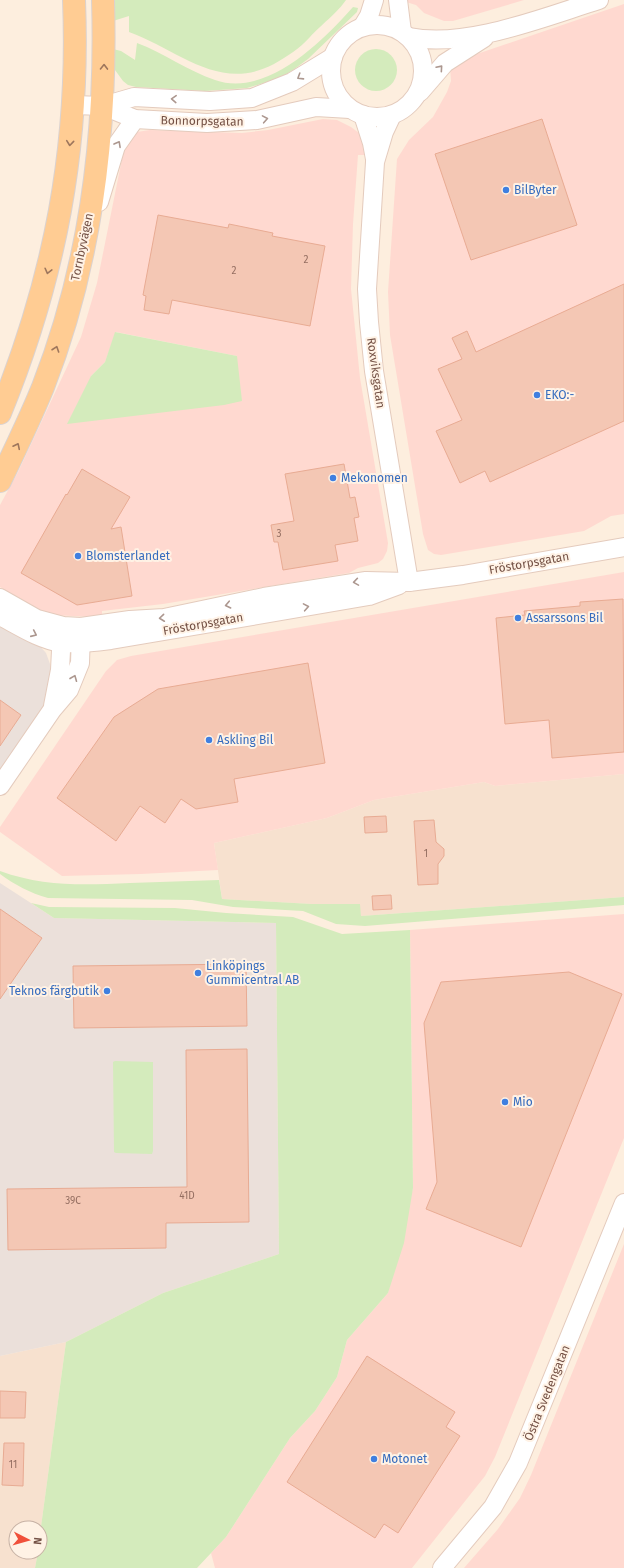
<svg xmlns="http://www.w3.org/2000/svg" width="624" height="1568" viewBox="0 0 624 1568" font-family="'Fira Sans',sans-serif">
  <rect width="100%" height="100%" fill="#fdeede"/>
  <!-- residential -->
  <g fill="#f7e1cf">
    <path d="M624,774V897L361,916L359,904H312L222,899L214,843L327,818L374,800L484,782L495,786Z"/>
    <path d="M66,1342L40,1534V1528H16V1552H38L35,1568H0V1356Z"/>
  </g>
  <!-- commercial -->
  <g fill="#ffd9d0" fill-rule="evenodd">
    <path d="M406,0H524L453,21H444L424,13L416,5L406,2Z"/>
    <path d="M624,4V514L611,516L584,531L441,555L434,554L428,550L423,534L390,335L388,292L397,159L409,140L433,117L447,92L451,81L450,68L471,56Z"/>
    <path d="M323,119L337,120L351,127L359,133L364,143L366,155H358L353,224L351,289L360,378L388,543L387,551L383,559L378,563L358,568L349,573L163,604L102,611V615L93,617L52,615L37,609L0,587V505L18,472L81,337L97,283L125,144L137,132L150,130L242,133L268,130ZM116,332L237,356L91,376L105,362Z"/>
    <path d="M624,572V774L495,786L484,782L374,800L327,818L214,843L218,870L141,874L62,876L0,832V827L106,671L117,660L131,656Z"/>
    <path d="M624,914V1138L495,1457L485,1476L412,1568H215L211,1553L226,1537L290,1438L315,1411L337,1377L347,1340L388,1293L413,1188L410,930Z"/>
    <path d="M624,1244V1568H464L498,1529L520,1498L531,1475Z"/>
  </g>
  <!-- industrial -->
  <g fill="#ebe0da">
    <path d="M0,621L38,644L46,653L50,664L53,678L46,704L0,771Z"/>
    <path d="M0,883L54,918L276,923L279,1254L163,1293L66,1342L0,1356Z"/>
  </g>
  <!-- green -->
  <g fill="#d4ebbc">
    <path d="M112,0H346C339,11 319,27 310,37C299,49 288,56 274,64C219,93 179,50 129,32V16L113,21Z"/>
    <path d="M353,7L358,8L357,12L308,59L293,70L280,78L247,88L205,91L136,87L128,85L123,81L115,70L113,49L121,51L135,60L137,43C164,53 188,71 215,80C266,98 322,42 353,7Z"/>
    <circle cx="376" cy="70" r="21"/>
    <path d="M115,332L237,356L242,401L224,405L67,424L91,376L105,362Z"/>
    <path d="M0,871C44,887 84,885 130,883C160,882 190,881 219,880L222,899L312,904H360L361,916L624,897V905L365,926L336,924L303,911L233,907L192,900L48,898C30,893 15,885 0,874Z"/>
    <path d="M31,903L49,907L175,908L226,913L293,917L342,934L410,930L413,1188L404,1243L388,1293L347,1340L337,1377L315,1411L290,1438L226,1537L197,1568H35L38,1552H40V1534L66,1342L163,1293L279,1254L276,923L54,918Z"/>
    <path d="M115,1061L153,1062V1151L152,1154L116,1153L114,1152L113,1062Z"/>
  </g>
  <!-- building -->
  <g fill="#f4c7b4" stroke="#e8ab93">
    <path d="M542,119L577,225L471,260L435,154Z"/>
    <path d="M158,215L228,228L229,224L273,233L272,236L325,246L310,326L172,300L169,314L144,310L146,296L143,295Z"/>
    <path d="M624,284V421L490,482L485,471L460,483L436,431L462,420L438,369L462,359L452,338L467,331L476,352Z"/>
    <path d="M344,464L350,498L355,497L359,517L354,518L358,541L335,545L338,561L283,570L278,542H274L271,525L294,521L285,474Z"/>
    <path d="M82,469L130,497L111,529L121,527L132,596L77,605L21,573L66,494L67,495Z"/>
    <path d="M623,599L624,752L552,758L549,720L505,724L496,618L525,615L524,611L580,606V602Z"/>
    <path d="M308,663L325,763L234,779L238,802L196,809L181,799L165,823L140,806L116,841L57,798L114,717L158,689Z"/>
    <path d="M0,700L21,715L0,746Z"/>
    <path d="M386,816L387,832L365,833L364,817Z"/>
    <path d="M434,820L436,842L444,849V856L438,864V884L418,885L414,821Z"/>
    <path d="M391,895L392,909L373,910L372,896Z"/>
    <path d="M0,909L42,938L0,999Z"/>
    <path d="M246,964L247,1026L74,1028L73,966Z"/>
    <path d="M569,972L622,994L521,1247L426,1209L437,1182L424,1023L441,982Z"/>
    <path d="M247,1049L249,1222L166,1223V1248L8,1250L7,1189L187,1187L186,1050Z"/>
    <path d="M367,1356L455,1412L446,1427L460,1436L398,1533L384,1524L375,1538L287,1482Z"/>
    <path d="M0,1391L26,1392L25,1418H0Z"/>
    <path d="M4,1443H24L23,1486L2,1485Z"/>
  </g>
  <g fill="none" stroke-linecap="round" stroke-linejoin="round">
    <!-- minor casing -->
    <g stroke="#e4cbbd" stroke-width="20">
      <g id="minor">
        <path d="M398,0L402,32"/>
        <circle cx="377" cy="71" r="46"/>
        <path d="M363,26L369,16L374,0"/>
        <path d="M409,37C466,49 544,17 599,0"/>
        <path d="M420,92L445,63L484,38"/>
        <path d="M74,105L103,106L134,97L210,101L252,98L292,82L333,57"/>
        <path d="M103,106L135,119L207,123L257,120L316,107L350,109"/>
        <path d="M363,115L372,143L375,159"/>
        <path d="M392,115L384,132L375,162L367,289L369,322L374,371L409,582"/>
        <path d="M99,202L116,146L135,119"/>
        <path d="M0,598L37,619L63,626L81,627L130,620L164,618L264,597L366,581L409,582L463,575L624,547"/>
        <path d="M0,616C19,626 40,640 62,643C78,644 95,642 111,640L369,596L399,585"/>
        <path d="M53,706L60,670L62,631"/>
        <path d="M0,786L52,710L69,690L80,663L81,632"/>
        <path d="M442,1568L493,1507L518,1463L624,1203"/>
      </g>
    </g>
    <!-- major casing -->
    <g stroke="#dbd2cf" stroke-width="24">
      <g id="major">
        <path d="M0,413C55,278 80,147 74,0"/>
        <path d="M0,481C15,450 30,419 43,387C91,264 107,131 103,0"/>
      </g>
    </g>
    <!-- minor -->
    <use href="#minor" stroke="#fff" stroke-width="18"/>
    <!-- major -->
    <use href="#major" stroke="#ffcc93" stroke-width="22"/>
  </g>
  <!-- one-way arrows -->
  <defs><path id="oneway-chevron" d="M-2-3.5L2.5 0L-2 3.5" fill="none" stroke-width="1.6" stroke-linecap="round" stroke-linejoin="round"/></defs>
  <g stroke="#9e765c">
    <use href="#oneway-chevron" transform="translate(104 67) rotate(-89)"/>
    <use href="#oneway-chevron" transform="translate(70 143) rotate(96)"/>
    <use href="#oneway-chevron" transform="translate(48 271) rotate(104)"/>
    <use href="#oneway-chevron" transform="translate(56 349) rotate(-71)"/>
    <use href="#oneway-chevron" transform="translate(17 446) rotate(-64)"/>
  </g>
  <g stroke="#ac978f">
    <use href="#oneway-chevron" transform="translate(440 68) rotate(-49)"/>
    <use href="#oneway-chevron" transform="translate(300 77) rotate(148)"/>
    <use href="#oneway-chevron" transform="translate(174 99) rotate(-177)"/>
    <use href="#oneway-chevron" transform="translate(265 119) rotate(-10)"/>
    <use href="#oneway-chevron" transform="translate(118 144) rotate(-61)"/>
    <use href="#oneway-chevron" transform="translate(356 582) rotate(171)"/>
    <use href="#oneway-chevron" transform="translate(228 605) rotate(168)"/>
    <use href="#oneway-chevron" transform="translate(306 607) rotate(-10)"/>
    <use href="#oneway-chevron" transform="translate(162 618) rotate(174)"/>
    <use href="#oneway-chevron" transform="translate(34 634) rotate(24)"/>
    <use href="#oneway-chevron" transform="translate(74 678) rotate(-68)"/>
  </g>
  <!-- markers -->
  <g fill="#3f7fe0" stroke="#fff2e5" stroke-width="1.5">
    <circle cx="506" cy="190" r="4"/>
    <circle cx="537" cy="395" r="4"/>
    <circle cx="333" cy="478" r="4"/>
    <circle cx="78" cy="556" r="4"/>
    <circle cx="518" cy="618" r="4"/>
    <circle cx="209" cy="740" r="4"/>
    <circle cx="198" cy="973" r="4"/>
    <circle cx="107" cy="991" r="4"/>
    <circle cx="505" cy="1102" r="4"/>
    <circle cx="374" cy="1459" r="4"/>
  </g>
  <g text-anchor="middle" stroke-width="4" stroke-linejoin="round" paint-order="stroke">
    <!-- number labels -->
    <g font-size="10" fill="#946e61">
      <text x="306" y="263">2</text>
      <text x="234" y="274">2</text>
      <text x="279" y="537">3</text>
      <text x="426" y="857">1</text>
      <text x="187" y="1199">41D</text>
      <text x="73" y="1204">39C</text>
      <text x="13" y="1468">11</text>
    </g>
    <!-- street labels -->
    <g font-size="12" fill="#745145" stroke="#fff2e5">
      <text transform="translate(202 121) rotate(1)" y="4">Bonnorpsgatan</text>
      <text transform="translate(82 247) rotate(-78)" y="4">Tornbyvägen</text>
      <text transform="translate(376 373) rotate(82)" y="4">Roxviksgatan</text>
      <text transform="translate(529 563) rotate(-10)" y="4">Fröstorpsgatan</text>
      <text transform="translate(203 624) rotate(-10)" y="4">Fröstorpsgatan</text>
      <text transform="translate(547 1393) rotate(-68)" y="4">Östra Svedengatan</text>
    </g>
    <!-- shop labels -->
    <g font-size="12" fill="#366cbe" stroke="#fff2e5" text-anchor="start">
      <text x="514" y="194">BilByter</text>
      <text x="545" y="399">EKO:-</text>
      <text x="341" y="482">Mekonomen</text>
      <text x="86" y="560">Blomsterlandet</text>
      <text x="526" y="622">Assarssons Bil</text>
      <text x="217" y="744">Askling Bil</text>
      <text x="206" y="970">Linköpings<tspan x="206" dy="14">Gummicentral AB</tspan></text>
      <text x="99" y="995" text-anchor="end">Teknos färgbutik</text>
      <text x="513" y="1106">Mio</text>
      <text x="382" y="1463">Motonet</text>
    </g>
  </g>
  <!-- north arrow -->
  <g transform="translate(28 1540) rotate(96)"><circle r="19" fill="#fff2e5" stroke="#c7b2a5"/>
  <path d="M0-3L7 15L0 10L-7 15Z" fill="#f0503a"/>
  <text y="-6" font-size="11" font-weight="bold" text-anchor="middle" fill="#745145">N</text>
  </g>
</svg>
